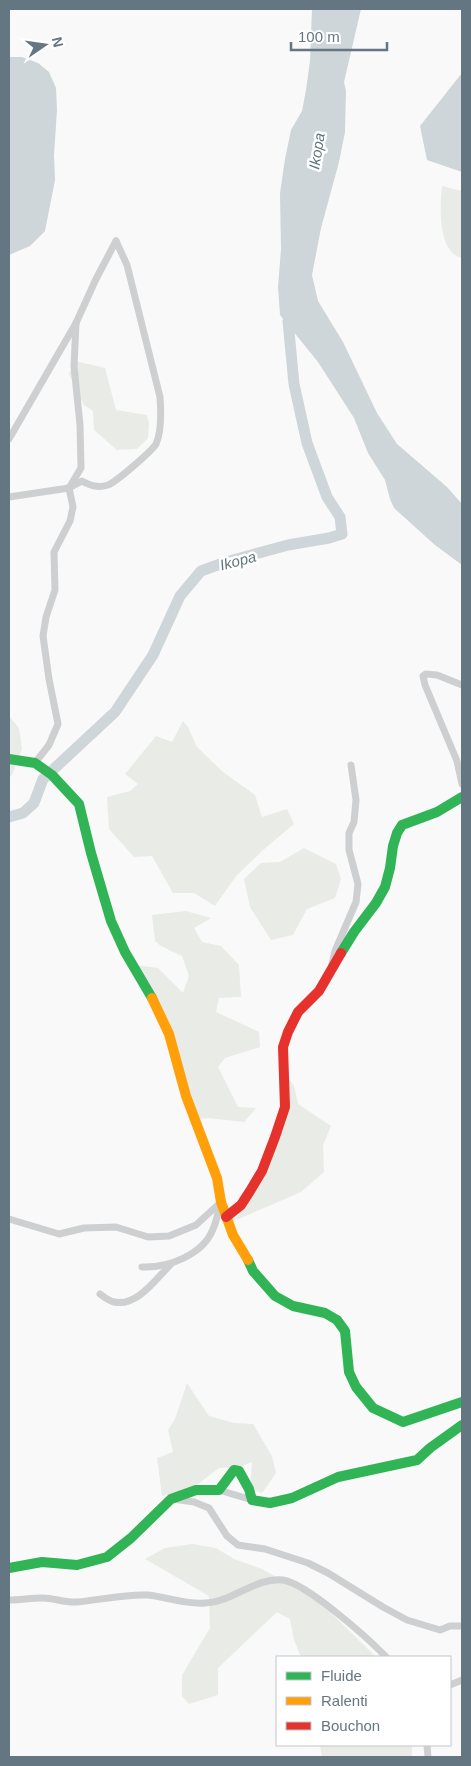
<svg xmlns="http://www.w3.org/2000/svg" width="471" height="1766" viewBox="0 0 471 1766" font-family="Arial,sans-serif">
  <rect width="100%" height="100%" fill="#f9f9f9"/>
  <!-- green -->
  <g fill="#e8ebe6">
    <path d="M442,186L462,191V258C437,252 440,206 442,186Z"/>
    <path d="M75,361L105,368L116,410L147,415L149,423L148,438L137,449L117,450L94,430L93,411L84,405L69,374Z"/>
    <path d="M9,716L19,728L22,749L12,775L9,778Z"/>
    <path d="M183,721L188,727L197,747L223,772L255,795L262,817L287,809L294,824L263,850L236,876L215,906L194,893H173L152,856L134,857L109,829L107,797L130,791L138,784L125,774L156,736L172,742Z"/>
    <path d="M304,848L336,864L341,879L335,898L307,909L293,935L271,940L250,907L244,879L261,863L280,862Z"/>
    <path d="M186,911L211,918L194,928L202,942L221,946L239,965L241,997L219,998L216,1012L259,1032L260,1047L225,1058L218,1067L238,1107L256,1108L244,1122L209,1118L197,1119L181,1075L135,965L158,968L183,993L189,976L182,956L161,946L155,941L152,915Z"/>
    <path d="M286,1075L294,1086L298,1104L331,1126L323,1145L324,1172L301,1192L234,1221L247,1201L279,1121Z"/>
    <path d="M187,1383L209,1416L234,1423L253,1424L272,1456L276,1473L262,1493L250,1489L252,1462L240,1467L219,1468L189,1491L162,1496L157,1458L173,1452L168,1430L175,1419Z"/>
    <path d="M192,1544L216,1548L234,1559L262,1569L319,1601L376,1657H301L294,1640L290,1619L277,1612L218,1668V1695L189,1704L182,1696V1675L210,1628L209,1596L145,1559L165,1548Z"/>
    <path d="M320,1745H412V1757H322Z"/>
  </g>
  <!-- water -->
  <g fill="#ced6d9">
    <path d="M312,9H361L344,82L346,91L345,132L339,162L321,228L312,275L318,301L343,342L377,413L397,444L447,487L462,504V565L435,545L394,508L390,499L385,480L368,453L354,418L318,362L280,315L278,287L281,249L280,193L285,159L291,130L302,111L306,90L310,61Z"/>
    <path d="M9,57H22L38,63L49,72L56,88L57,110L54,155L55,180L45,231L30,246L9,255Z"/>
    <path d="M462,73V172L427,160L420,126Z"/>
  </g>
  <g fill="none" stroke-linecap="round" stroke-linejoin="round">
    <!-- river -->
    <path stroke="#ced6d9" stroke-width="11" d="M9,817L23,813L34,803L43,779L115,712L153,655L180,596L201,571L226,562L288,545L329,538L342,534L340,517L327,497L307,443L294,384L288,321L290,311"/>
    <!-- street -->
    <g stroke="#cecfd0" stroke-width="7">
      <path d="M9,439L76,323L96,279L116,241"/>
      <path d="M9,497L69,488L82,481C91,486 98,488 108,485C116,482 152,451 156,444C162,431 161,411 160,397L127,265L116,241"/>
      <path d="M462,685L437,675L426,674L423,676L425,685L457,761L462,784"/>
      <path d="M35,763L49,745L58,724L49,679L43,636L46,617L55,590L54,552L70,521L73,507L69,488L81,468L80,425L74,366L76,323"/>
      <path d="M332,964L335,951L356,902L358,884L349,850V833L354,822L356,800L351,765"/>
      <path d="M9,1219L59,1234L84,1228L116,1227L148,1237L169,1236L196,1225L221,1202"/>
      <path d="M142,1267C168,1268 203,1255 213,1229C217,1220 218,1211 221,1202"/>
      <path d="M100,1294C104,1297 109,1301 114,1302C137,1307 156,1279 171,1264"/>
      <path d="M219,1490L252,1500"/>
      <path d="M173,1499L194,1502L209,1508L227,1536L238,1545L265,1549L308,1563L328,1573L383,1607L407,1620L440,1630L450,1626H462"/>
      <path d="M9,1600C20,1600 31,1598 43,1598C54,1598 65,1603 77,1602C100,1600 124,1594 148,1595C167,1597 186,1605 205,1603C233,1602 255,1577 283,1580C306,1583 369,1639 386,1657"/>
      <path d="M450,1685L462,1680"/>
      <path d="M427,1745L428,1757"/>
    </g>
    <!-- fast -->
    <g stroke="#30b455" stroke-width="10">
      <path d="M9,759L35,763L52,775L79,804L91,853L111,921L125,952L152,998"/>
      <path d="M341,953L354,932L376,903L385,887L390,868L393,846L397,833L402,825L437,812L462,797"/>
      <path d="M248,1260L253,1271L275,1296L293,1306L325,1313L337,1320L345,1331L349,1372L356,1387L373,1408L403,1422L462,1402"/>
      <path d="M9,1568L42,1562L77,1565L107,1557L131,1538L171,1499L196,1490H219L234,1470L239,1471L249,1489L252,1500L270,1503L292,1498L338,1477L417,1460L430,1448L462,1425"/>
    </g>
    <!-- slow -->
    <path stroke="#ff9f0a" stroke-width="10" d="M152,998L169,1034L186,1096L217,1178L221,1202L233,1235L248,1260"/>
    <!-- jam -->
    <path stroke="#e5322d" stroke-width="10" d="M226,1217L241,1205L250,1191L262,1171L275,1137L285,1107L283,1047L288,1032L298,1012L319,991L341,953"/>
  </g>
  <g text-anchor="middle" stroke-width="5" stroke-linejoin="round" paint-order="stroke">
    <!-- water labels -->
    <g font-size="15" font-style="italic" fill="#60757c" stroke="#fff">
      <text transform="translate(317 151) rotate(-81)" y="5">Ikopa</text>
      <text transform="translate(238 561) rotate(-15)" y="5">Ikopa</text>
    </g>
  </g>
  <!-- border -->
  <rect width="471" height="1766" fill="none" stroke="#657683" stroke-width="20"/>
  <!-- legend -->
  <rect x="276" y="1656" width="175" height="90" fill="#ffffff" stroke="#c1c8cd"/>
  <rect x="286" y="1672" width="25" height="8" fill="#30b455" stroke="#c1c8cd"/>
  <text x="321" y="1681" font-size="15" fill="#657683">Fluide</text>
  <rect x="286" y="1697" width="25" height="8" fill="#ff9f0a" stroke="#c1c8cd"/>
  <text x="321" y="1706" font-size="15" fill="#657683">Ralenti</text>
  <rect x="286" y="1722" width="25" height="8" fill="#e5322d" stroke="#c1c8cd"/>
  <text x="321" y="1731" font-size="15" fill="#657683">Bouchon</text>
  <!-- north arrow -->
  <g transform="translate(45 45) rotate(77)" stroke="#ffffff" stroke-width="4" paint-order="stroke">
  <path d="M0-4L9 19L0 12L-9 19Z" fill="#657683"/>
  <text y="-8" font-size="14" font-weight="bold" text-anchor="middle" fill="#657683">N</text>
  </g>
  <!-- scale -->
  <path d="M291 42v8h96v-8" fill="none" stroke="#657683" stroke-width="2.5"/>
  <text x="298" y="42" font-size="15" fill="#657683" stroke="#ffffff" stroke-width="4" paint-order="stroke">100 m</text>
</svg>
